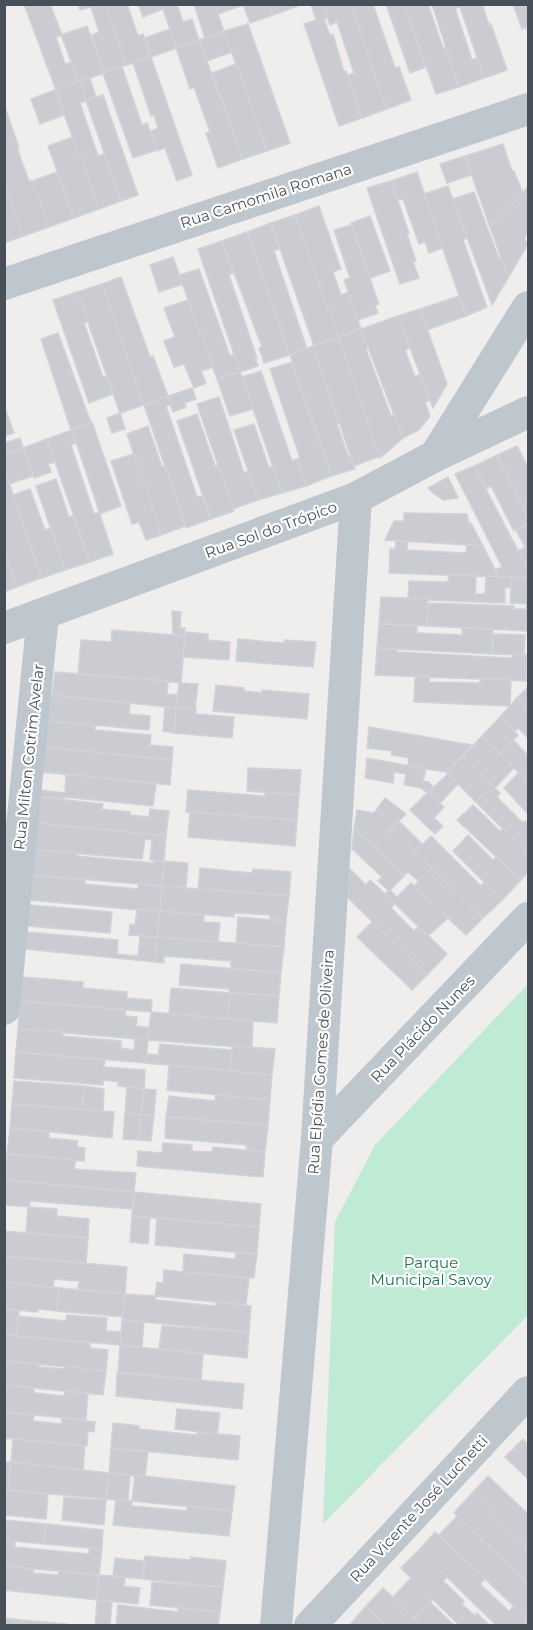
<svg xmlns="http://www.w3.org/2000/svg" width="533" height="1630" viewBox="0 0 533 1630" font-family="Montserrat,sans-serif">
  <rect width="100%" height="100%" fill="#f0eded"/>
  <!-- green -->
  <path fill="#bfead3" d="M528,984V1315L323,1524L335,1222L375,1145Z"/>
  <!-- building -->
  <g fill="#caccd2" stroke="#d2d3d8" stroke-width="1.5">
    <path d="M24,4H50L62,35L56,37L65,64L71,62L79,82L56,90Z"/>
    <path d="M78,4H105L127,65L104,73L92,35L99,32L91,7L80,10Z"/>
    <path d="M105,4H127L138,36L143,34L151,57L127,65Z"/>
    <path d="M138,4H161L163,9L143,17Z"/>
    <path d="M161,4H177L183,22L192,19L199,40L177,48Z"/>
    <path d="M194,4H214L224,31L205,38Z"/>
    <path d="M214,4H243L244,5L218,14Z"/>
    <path d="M243,4H269L273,15L250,23Z"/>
    <path d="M269,4H297L298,6L273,15Z"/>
    <path d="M311,4H323L328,18L324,19L330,35L333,34L344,72L346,71L362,118L339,126L304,24L316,20Z"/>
    <path d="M323,4H351L387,109L362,118L348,75L354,73L337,22L330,25Z"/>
    <path d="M351,4H373L395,68L399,67L411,100L387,109Z"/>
    <path d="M386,4H404L426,67L410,73Z"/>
    <path d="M404,4H428L443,48L446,47L459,87L436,94Z"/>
    <path d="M432,4H459L460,7L455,8L472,60L477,58L484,78L459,87Z"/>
    <path d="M459,4H482L489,25L491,24L507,70L484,78Z"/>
    <path d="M513,4H528V27L522,29Z"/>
    <path d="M248,24L290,143L267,151L224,31Z"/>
    <path d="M87,26L104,73L79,82L61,35Z"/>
    <path d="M170,29L177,48L151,57L145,38Z"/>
    <path d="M224,31L232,52L207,61L199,40Z"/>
    <path d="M199,40L243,159L218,168L206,133L210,132L194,87L190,89L176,48Z"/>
    <path d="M151,57L192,175L177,181L165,148L157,151L151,131L158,128L154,115L151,116L133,63Z"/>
    <path d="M236,64L267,151L243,159L212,73Z"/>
    <path d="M122,67L142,125L147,123L157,150L133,158L103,73Z"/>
    <path d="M90,78L96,97L86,101L80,81Z"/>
    <path d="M80,81L86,101L80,103L98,156L104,154L121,201L99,209L55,90Z"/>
    <path d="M55,90L64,115L40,124L31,99Z"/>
    <path d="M103,95L138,195L121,201L86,101Z"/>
    <path d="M5,107L19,148H17L29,181H32L49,227L24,236L4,184Z"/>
    <path d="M73,137L99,209L74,218L48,146Z"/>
    <path d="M503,144L512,171H514L523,193L490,227L465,156Z"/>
    <path d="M465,156L471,175L447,183L440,164Z"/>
    <path d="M57,172L74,218L49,227L32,181Z"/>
    <path d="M417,172L443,248L429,253L425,242L419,244L403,199L398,200L391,181Z"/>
    <path d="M391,181L409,233L407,234L416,261L413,262L419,278L400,284L367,188Z"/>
    <path d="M4,184L24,236L4,243Z"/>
    <path d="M448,186L467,238L463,240L487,307L466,316L424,194Z"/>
    <path d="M528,187V231L524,239L528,244L508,278L490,227Z"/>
    <path d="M474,192L499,259L501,258L508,278L492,305L453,199Z"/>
    <path d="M319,206L341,269L333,272L341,295L349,292L361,329L338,337L295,215Z"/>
    <path d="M295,215L338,337L314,346L271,223Z"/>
    <path d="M370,216L390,271L370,278L351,223Z"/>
    <path d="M271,223L279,249L274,251L307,349L290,355L247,232Z"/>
    <path d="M351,225L379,304L375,305L378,313L358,320L344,280L350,278L334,230Z"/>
    <path d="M247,232L290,355L264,363L259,348L262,347L222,241Z"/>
    <path d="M222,241L233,273L229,275L257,358H255L258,366L240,372L198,249Z"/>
    <path d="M173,257L183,284L159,292L150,265Z"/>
    <path d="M199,269L230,356L234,354L240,372L217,379L179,275Z"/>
    <path d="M121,277L150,357L153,356L168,396L144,405L102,284Z"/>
    <path d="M102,284L144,405L120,413L77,292Z"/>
    <path d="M77,292L88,321L84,323L103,377L107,376L113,394L89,403L53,300Z"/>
    <path d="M459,296L466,316L427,330L420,309Z"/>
    <path d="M188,300L213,367L201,371L206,383L194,388L184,364L174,367L164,341L175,337L164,308Z"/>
    <path d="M420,309L447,384L433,408L398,316Z"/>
    <path d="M398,316L410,348L405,350L415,377L420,374L430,400L425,402L430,416L419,430L403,438L361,329Z"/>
    <path d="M361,329L368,348L366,349L391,416L394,414L403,438L380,458L338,337Z"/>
    <path d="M58,333L91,423L71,430L41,339Z"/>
    <path d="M338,337L380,456L354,466L313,346Z"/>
    <path d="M313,346L339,423L337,424L348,456L350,455L355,469L331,476L290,355Z"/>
    <path d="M292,362L331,476L306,486L297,459L300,458L270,369Z"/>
    <path d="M261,371L292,461L297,459L306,486L282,493L242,377Z"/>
    <path d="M240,372L253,409L230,416L217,379Z"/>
    <path d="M192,388L196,399L185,403L186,407L173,412L168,396Z"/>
    <path d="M168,396L171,405L166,406L197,497L202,496L211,519L186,528L144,405Z"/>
    <path d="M219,397L244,473L248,471L258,500L233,509L197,404Z"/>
    <path d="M4,405L14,433L4,436Z"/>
    <path d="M120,413L125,429L112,433L107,418Z"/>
    <path d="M197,414L215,466L218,465L234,511L211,519L177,421Z"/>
    <path d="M92,422L121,506L100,514L72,430Z"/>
    <path d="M254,424L269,468L273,466L282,493L258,500L234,430Z"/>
    <path d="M148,426L162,467L165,466L185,526L161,535L127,434Z"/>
    <path d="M72,430L76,443L71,445L94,514L99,512L113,554L90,562L47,439Z"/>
    <path d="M20,438L23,448L4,454V443Z"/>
    <path d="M47,439L55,462L48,464L51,472L34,478L23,448Z"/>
    <path d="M517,446L528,467V517L497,455Z"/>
    <path d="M23,448L33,476L9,484L4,470V454Z"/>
    <path d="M134,454L161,535L146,540L139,522L132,524L111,461Z"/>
    <path d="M497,455L528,517V523L514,531L491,486L486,489L474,466Z"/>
    <path d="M474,466L528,570V578L499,577L495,570L502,567L455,474Z"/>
    <path d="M448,477L458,498L444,500L434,494L428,488Z"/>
    <path d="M8,479L41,578L17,587L4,551V480Z"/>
    <path d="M56,479L69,517L73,516L90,562L65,570L36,486Z"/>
    <path d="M30,489L45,530L51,528L65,570L42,578L13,495Z"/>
    <path d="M404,513L467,514L469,524L471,523L483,546L385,540L394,521H404Z"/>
    <path d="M528,523V570L518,551L525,547L516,530Z"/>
    <path d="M396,541L408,542L407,550L466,553L467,545L483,546L499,577L389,573L390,549H395Z"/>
    <path d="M4,551L17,587L4,592Z"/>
    <path d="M449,575L476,576L475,602L408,599L409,581L448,582Z"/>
    <path d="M486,576L512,577L511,588L505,587V603L475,602V594H485Z"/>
    <path d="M512,577L528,578V604L510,603Z"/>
    <path d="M381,597L428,599L427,626L379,624Z"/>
    <path d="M428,603L514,606V609H526L527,604H528V631L427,626Z"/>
    <path d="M172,611L181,612L180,628H185V636L173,635Z"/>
    <path d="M379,624L417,625V633L462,635V628L493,629L492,654L377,648Z"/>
    <path d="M112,630L185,636L181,683L78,674L81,640L111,642Z"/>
    <path d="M185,632L208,634V640L230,642L229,660L183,657Z"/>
    <path d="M493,634L525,635L524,655L492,654Z"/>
    <path d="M238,639L284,643V640L316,642L313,667L236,661Z"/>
    <path d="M377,648L397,649V652L512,658V654L527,655L526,681L375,675Z"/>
    <path d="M55,672L168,681L167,694L178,695L176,708L52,695Z"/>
    <path d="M415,676L430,677L429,682L480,683V679L511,680L510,706L414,702Z"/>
    <path d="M179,683L198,684L195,709L176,708Z"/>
    <path d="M216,685L244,688V691L262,693V690L309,694L307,719L213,711Z"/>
    <path d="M528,687V710L517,698Z"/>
    <path d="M50,695L130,703L129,714L150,716L149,730L47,721Z"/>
    <path d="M517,698L528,710V738L518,728L515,731L500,717Z"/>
    <path d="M165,707L176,708L174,733L163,731Z"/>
    <path d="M176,708L196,709V714L234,717L232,738L174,733Z"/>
    <path d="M500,717L518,735L500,754L482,736Z"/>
    <path d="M46,721L95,725V730L151,735L150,745L173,747L172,760L43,747Z"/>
    <path d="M369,727L472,745L446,772L426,769L408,765L409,758L391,755L392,751L367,748Z"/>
    <path d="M482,736L514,768L495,788L463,756Z"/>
    <path d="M513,740L528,755V782L500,754Z"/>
    <path d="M43,747L172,760L170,785L41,772Z"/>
    <path d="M463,756L495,788L491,791L489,789L476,802L446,772Z"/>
    <path d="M367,758L426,769L423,781L429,782L433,787L427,793L421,788L404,785L406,774L394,772L393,783L365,778Z"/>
    <path d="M248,768L301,770L299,795L247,791Z"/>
    <path d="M519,772L528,782V814L504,788Z"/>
    <path d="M66,774L156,784L153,806L63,797L64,799L39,797L40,790L65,793Z"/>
    <path d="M448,774L458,784L440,803L428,792Z"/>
    <path d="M495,788L500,793L497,797L522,822L528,821V854L476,802L489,789L491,791Z"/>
    <path d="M188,790L265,796V792L299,795L297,820L186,812Z"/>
    <path d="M428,792L444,807L434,818L443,826L435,834L410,810Z"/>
    <path d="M39,797L103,804L102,809L130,812V815L149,817L150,809L169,811L166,836L37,823Z"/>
    <path d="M385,798L406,814L373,846L354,829L357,810L374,813Z"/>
    <path d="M473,805L500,831L503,828L528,854V872L521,880L457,820Z"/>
    <path d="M190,812L297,820L295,846L188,837Z"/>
    <path d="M399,821L423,845L415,852L391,829Z"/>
    <path d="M37,823L166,836L164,861L150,860L152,840L145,839L142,859L34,850Z"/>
    <path d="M354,829L404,876L389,891L378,881L382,877L352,849Z"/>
    <path d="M391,829L432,868L418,881L408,872L404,876L373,846Z"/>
    <path d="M468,835L493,860L496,857L521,880L502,900L453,851Z"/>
    <path d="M431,836L481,886L484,882L502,900L483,918L415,852Z"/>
    <path d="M34,850L77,853V856L154,863V860L164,861L162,886L32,875Z"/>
    <path d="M164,861L188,863L186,888L162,886Z"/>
    <path d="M200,868L252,873L253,869L291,872L289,896L198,889Z"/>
    <path d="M432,868L483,918L466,935L414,886Z"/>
    <path d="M350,869L366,885L370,880L395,903L391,908L414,931L419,926L447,954L427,975L347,897Z"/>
    <path d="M32,875L85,880V884L138,889V884L162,886L160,912L30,900Z"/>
    <path d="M411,883L448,918L428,936L385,894L390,890L397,897Z"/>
    <path d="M162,886L289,896L286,921L270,920V915L234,913V917L160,911Z"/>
    <path d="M29,905L112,912L110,933L27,926Z"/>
    <path d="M137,909L160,912L157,937L129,935L130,924L135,925Z"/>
    <path d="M160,911L204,915V922L220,923L218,942L157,937Z"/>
    <path d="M238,917L286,921L284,947L236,943Z"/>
    <path d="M372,922L427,975L412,990L357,937Z"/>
    <path d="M27,932L118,940L117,954L138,956L140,936L157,937L155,962L25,949Z"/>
    <path d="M157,937L284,947L281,973L231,968V961L164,956V963L155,962Z"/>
    <path d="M181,964L281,973L279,996L230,993L229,992V989L179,985Z"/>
    <path d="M23,977L83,982V988L127,992V998L152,1000L151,1012L20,1001Z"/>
    <path d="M171,988L230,993L228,1019L169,1014Z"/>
    <path d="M230,993L279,996L277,1023L228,1019Z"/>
    <path d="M20,1001L126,1010L125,1016L137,1017L136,1026L149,1028L148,1040L18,1029Z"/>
    <path d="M151,1012L253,1021L252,1048L148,1040Z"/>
    <path d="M18,1029L63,1032V1036L121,1041V1048L134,1050L135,1038L148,1040L146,1063L16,1052Z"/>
    <path d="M160,1044L231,1050L230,1071L146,1063L147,1054L158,1055Z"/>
    <path d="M232,1046L275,1049L272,1075L230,1071Z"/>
    <path d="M16,1052L105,1060L104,1067L145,1070L144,1089L118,1086V1082L104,1080L103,1085L14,1078Z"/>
    <path d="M169,1065L272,1075L270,1100L167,1090Z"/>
    <path d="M14,1081L84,1086L82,1110L12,1104Z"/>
    <path d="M84,1086L104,1089L103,1112L82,1110Z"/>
    <path d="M127,1087L144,1089L141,1115L125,1113Z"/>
    <path d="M144,1089L156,1090L154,1115H141Z"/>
    <path d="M215,1095L270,1100L268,1125L166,1117L169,1096L215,1101Z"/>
    <path d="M12,1104L114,1112L112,1138L10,1128Z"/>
    <path d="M125,1113L141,1115L139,1140L123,1139Z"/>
    <path d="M141,1115H154L151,1141L139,1140Z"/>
    <path d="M166,1117L268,1125L265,1152L246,1150L247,1145L165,1138Z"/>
    <path d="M10,1128L49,1132V1138L78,1141L77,1147L85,1148L84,1161L7,1154Z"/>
    <path d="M163,1143L192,1145V1151L212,1152L213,1147L265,1152L263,1177L137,1166L138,1151L162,1153Z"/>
    <path d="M7,1154L76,1160L74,1169L136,1173L134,1192L5,1180Z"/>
    <path d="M5,1180L134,1192L133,1209L30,1201V1207L4,1205Z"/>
    <path d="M134,1192L261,1204L259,1227L132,1216Z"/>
    <path d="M28,1207L57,1209V1216L89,1219L88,1238L26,1233Z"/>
    <path d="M132,1216L150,1218L148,1244L130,1242Z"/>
    <path d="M157,1218L259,1227L257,1254L155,1245Z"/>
    <path d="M4,1231L88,1238L86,1263L4,1256Z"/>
    <path d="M236,1252L257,1254L254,1278L183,1272L184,1254L235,1259Z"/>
    <path d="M4,1256L127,1267L125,1294L78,1289L79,1281L54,1279L53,1287L4,1282Z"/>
    <path d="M164,1270L249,1278L246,1305L155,1296L157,1282L163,1283Z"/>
    <path d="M4,1282L59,1288L57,1311L38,1309V1312L4,1309Z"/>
    <path d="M59,1288L125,1294L123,1317L57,1311Z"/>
    <path d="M125,1294L155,1296L156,1300L216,1306V1302L251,1306L249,1332L122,1320Z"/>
    <path d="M4,1309L19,1310L17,1336L4,1335Z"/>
    <path d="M67,1315L107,1318L106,1331L122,1332L120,1345L17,1336L18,1316L66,1321Z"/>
    <path d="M122,1320L144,1322L142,1348L120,1345Z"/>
    <path d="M162,1326L249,1332L247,1358L159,1349Z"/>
    <path d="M4,1335L90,1343V1348L108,1350L106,1371L4,1361Z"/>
    <path d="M120,1345L203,1354L201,1380L118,1372Z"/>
    <path d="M4,1361L39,1364V1367L64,1369L65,1366L106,1371L103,1395L4,1385Z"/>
    <path d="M117,1373L244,1384L242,1409L116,1396Z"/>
    <path d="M4,1385L34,1388V1393L64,1396L65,1391L88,1393L86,1420L4,1412Z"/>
    <path d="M177,1409L220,1413L217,1434L175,1429Z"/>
    <path d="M4,1412L34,1415L33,1421L61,1424L62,1418L95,1422L94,1432L88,1431L87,1446L4,1438Z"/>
    <path d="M113,1423L139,1426V1429L197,1435V1432L240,1436L238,1460L111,1448Z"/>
    <path d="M13,1439L85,1446L83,1470L11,1462Z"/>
    <path d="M523,1439L528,1445V1479L505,1457Z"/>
    <path d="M111,1448L148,1452L145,1477L109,1473Z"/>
    <path d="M4,1462H11L8,1490H4Z"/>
    <path d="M11,1462L109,1473L106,1499L8,1490Z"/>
    <path d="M109,1473L130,1475L128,1501L106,1499Z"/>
    <path d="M135,1475L235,1486L232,1511L132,1501Z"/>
    <path d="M488,1476L528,1514V1548L472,1493Z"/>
    <path d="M4,1490L48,1494L46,1519L4,1515Z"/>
    <path d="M472,1493L528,1548V1584L454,1513Z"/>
    <path d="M64,1497L100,1500V1498L106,1499L104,1525L62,1520Z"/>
    <path d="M116,1500L132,1501V1506L187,1511V1506L232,1511L229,1536L113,1525Z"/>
    <path d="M457,1516L528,1584V1620L439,1535Z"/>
    <path d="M4,1520L46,1524L44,1544L4,1540Z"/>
    <path d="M46,1524L103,1530L102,1549L44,1544Z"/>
    <path d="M435,1532L485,1579L480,1584L509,1611L514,1606L528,1620L526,1626H497L419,1550Z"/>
    <path d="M4,1540L15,1541V1547L89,1554V1548L102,1549L99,1575L4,1566Z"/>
    <path d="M419,1550L447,1577L443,1581L464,1601L462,1604L475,1616L477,1613L490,1626H460L401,1568Z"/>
    <path d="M145,1556L191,1560V1557L226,1561L223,1587L143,1579Z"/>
    <path d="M115,1558L144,1561L143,1579L113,1576Z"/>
    <path d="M4,1566L34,1569L33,1573L58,1575L59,1571L99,1575L97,1600L4,1590Z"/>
    <path d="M99,1575L125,1577L124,1586L140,1588L138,1604L97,1600Z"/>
    <path d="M411,1578L433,1599L415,1618L393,1597Z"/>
    <path d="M152,1582L223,1587L220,1612L150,1605Z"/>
    <path d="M383,1588L415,1618L423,1626H386L366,1606Z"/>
    <path d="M97,1600L112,1601L110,1626H95Z"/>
    <path d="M430,1602L455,1626H423L415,1618Z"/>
    <path d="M118,1605L178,1612V1608L220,1612L218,1626H116Z"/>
    <path d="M366,1606L386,1626H349Z"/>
    <path d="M4,1618L21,1620L20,1626H4Z"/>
    <path d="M21,1620L66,1624V1626H20Z"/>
  </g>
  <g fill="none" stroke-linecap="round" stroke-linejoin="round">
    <!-- minor -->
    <g stroke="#bfc7ce" stroke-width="32">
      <path d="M4,284L528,109"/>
      <path d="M435,456L528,307"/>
      <path d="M4,628L356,498L435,456L528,412"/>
      <path d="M4,1009L43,614"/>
      <path d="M317,1139L528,918"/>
      <path d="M276,1626L317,1139L356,498"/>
      <path d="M310,1626L528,1392"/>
    </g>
  </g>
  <g text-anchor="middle" stroke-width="4.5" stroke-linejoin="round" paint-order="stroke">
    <!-- street labels -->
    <g font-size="15" fill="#474f59" stroke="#fff">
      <text transform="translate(266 196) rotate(-18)" y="5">Rua Camomila Romana</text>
      <text transform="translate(271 530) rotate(-20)" y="5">Rua Sol do Trópico</text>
      <text transform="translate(29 757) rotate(-84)" y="5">Rua Milton Cotrim Avelar</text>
      <text transform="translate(423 1029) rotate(-46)" y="5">Rua Plácido Nunes</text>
      <text transform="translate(321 1062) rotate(-86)" y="5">Rua Elpídia Gomes de Oliveira</text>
      <text transform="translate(419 1509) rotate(-47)" y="5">Rua Vicente José Luchetti</text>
    </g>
    <!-- park labels -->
    <g font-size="15" fill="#1e744f" stroke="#fff">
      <text x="431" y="1268">Parque<tspan x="431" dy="17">Municipal Savoy</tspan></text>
    </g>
  </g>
  <!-- border -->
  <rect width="533" height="1630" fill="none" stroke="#474f59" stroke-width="12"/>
</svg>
